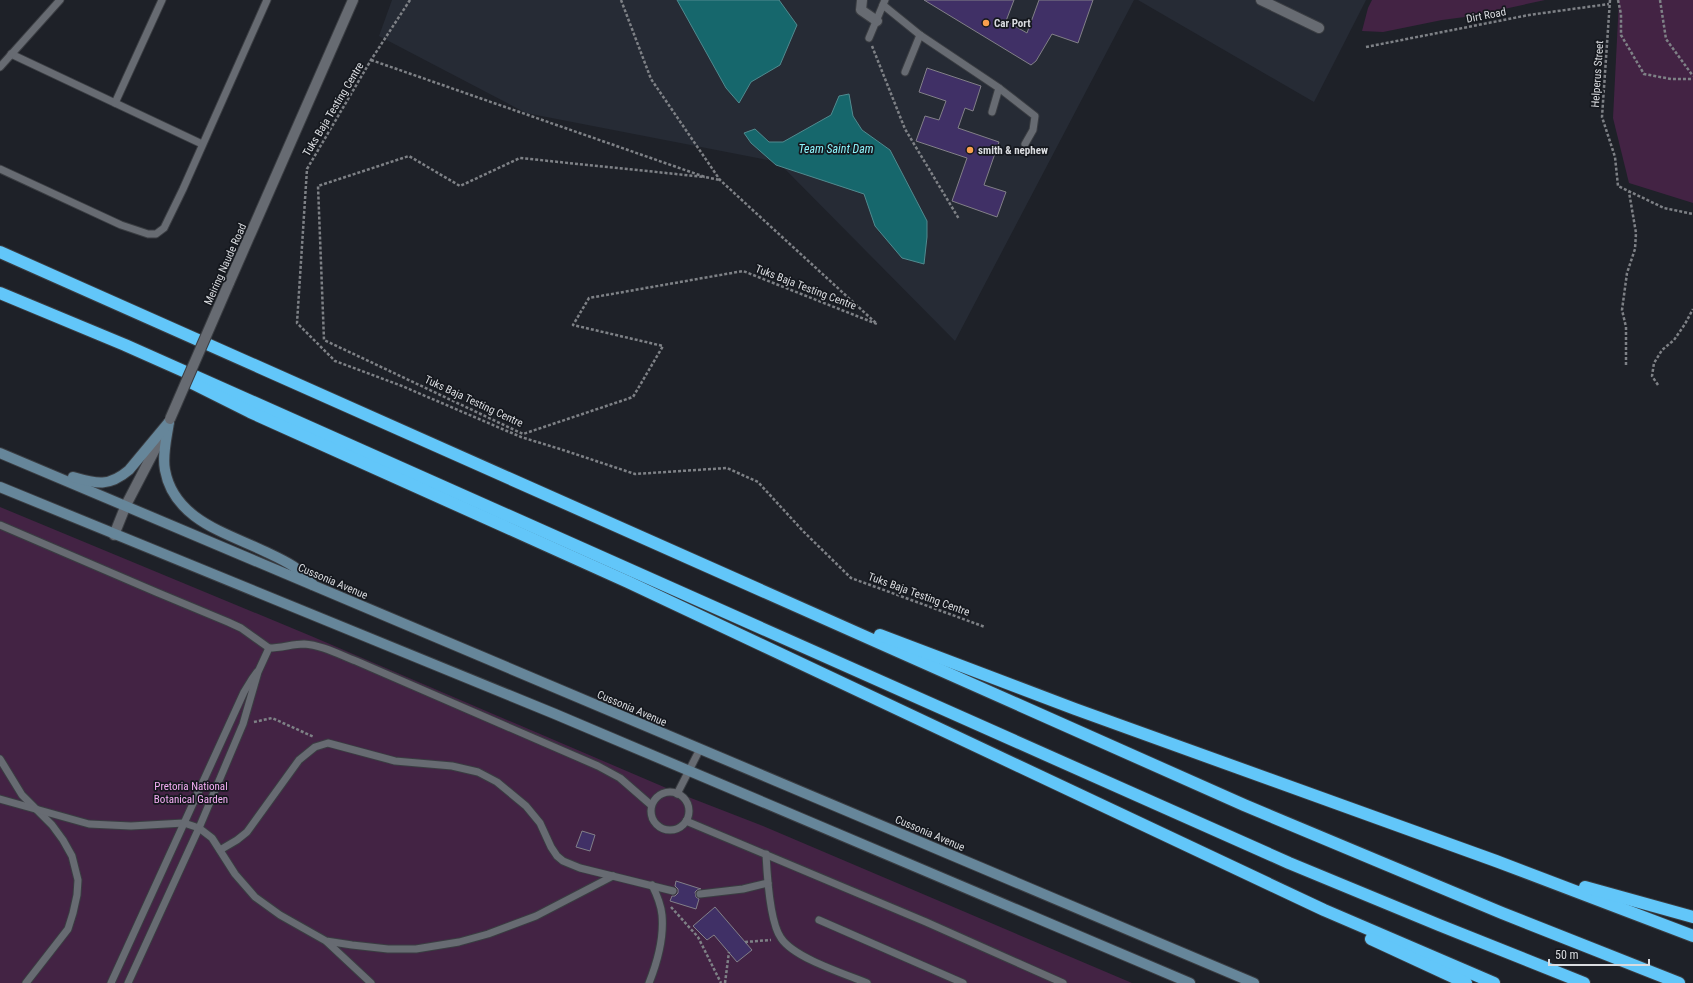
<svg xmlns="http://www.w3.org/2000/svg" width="1693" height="983" viewBox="0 0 1693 983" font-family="'Roboto Condensed',sans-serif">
  <rect width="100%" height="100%" fill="#1e2128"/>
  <!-- built -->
  <g fill="#262b35">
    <path d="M392,0H1134L955,341L778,162L526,113L379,36Z"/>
    <path d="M1138,0H1366L1314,102Z"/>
  </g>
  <!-- green -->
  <g fill="#432344">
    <path d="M1372,0H1545L1472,16L1442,20L1383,32L1362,31L1368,8Z"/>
    <path d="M1619,0H1693V203L1629,183L1613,118Z"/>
    <path d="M0,507L311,636L678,793L763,826L1132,983H0Z"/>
  </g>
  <!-- water -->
  <g fill="#16676c" stroke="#518a8f">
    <path d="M677,0H779L797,25L780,65L751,82L739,103L726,88Z"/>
    <path d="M849,94L853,116L862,130L890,150L927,221V237L924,264L902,258L875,226L864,194L776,165L751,143L744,133L755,129L769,142H783L831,115L839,96Z"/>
  </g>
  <!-- building -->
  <g fill="#403066" stroke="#828088">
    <path d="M924,0H1014L1006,21L1027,33L1039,0H1093L1078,43L1052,34L1036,61L1031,65Z"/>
    <path d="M927,68L981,86L973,111L965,108L958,128L999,142L984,185L1006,192L997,217L952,201L967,158L916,141L925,116L939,120L946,101L919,92Z"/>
    <path d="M582,831L595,835L590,851L576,847Z"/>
    <path d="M676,881L701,889L697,890L695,892L696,897L699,899L696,909L670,901L672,896H675L678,893V889L675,886Z"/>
    <path d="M715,907L752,950L737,962L714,935L707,940L693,926Z"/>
  </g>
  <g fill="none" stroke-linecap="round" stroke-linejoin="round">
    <!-- service casing -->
    <g stroke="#3a3d42" stroke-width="9">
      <g id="service">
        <path d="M883,5L920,35L999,88L1035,116L1033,130L1025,144"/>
        <path d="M869,38L885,0"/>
        <path d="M11,54L202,144"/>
        <path d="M0,67L60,0"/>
        <path d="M905,72L920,35"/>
        <path d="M115,103L162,0"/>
        <path d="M992,112L999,88"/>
        <path d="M0,169L121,225L148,234H156L164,228L183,189L267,0"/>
        <path d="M0,525L156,592L228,622L241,628L269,648"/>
        <path d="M0,759L22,795L52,825L63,840L72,856L78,880L77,895L73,913L68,929L26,983"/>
        <circle cx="670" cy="811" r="19"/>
        <path d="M677,794L700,749"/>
        <path d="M0,799L89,824L131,826L184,823L199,828L212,838L235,874L255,897L280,915L326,941L352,945L388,949H416L459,942L488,934L536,916L613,876"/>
        <path d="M686,821L926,922L1063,983"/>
        <path d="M220,850L237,840L247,832L299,760L315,747L328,743L395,761L452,766L478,772L497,782L526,806L540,823L551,847L557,856L563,861L580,868L673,891"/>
        <path d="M766,854C767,874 770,923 781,938C794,958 845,974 867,983"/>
        <path d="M700,894L743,889L768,883"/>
        <path d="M819,920L963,983"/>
        <path d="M327,942L371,983"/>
        <path d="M111,983L244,692L252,679L257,672"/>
        <path d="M128,983L199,828L243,724L258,672L269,648C281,648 293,644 304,644C322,645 340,655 356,661L598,766L620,778L651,805"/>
        <path d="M649,983C657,963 664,937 662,915C661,905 657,895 652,885"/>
      </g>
    </g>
    <!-- minor casing -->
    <g stroke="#3a3d42" stroke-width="12">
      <g id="minor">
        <path d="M862,0L861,10L877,21"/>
        <path d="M1261,0L1319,28"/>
      </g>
    </g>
    <!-- tertiary casing -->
    <g stroke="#3a3d42" stroke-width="12">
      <g id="tertiary">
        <path d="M229,283L353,0"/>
        <path d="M114,535L126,505L164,432"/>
      </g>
    </g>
    <!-- secondary casing -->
    <g stroke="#3a3d42" stroke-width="12">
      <g id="secondary">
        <path d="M169,422C167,437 162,455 165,470C174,520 227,533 266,552C285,561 301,568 313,585"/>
        <path d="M0,453L1254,983"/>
        <path d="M73,477C97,484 109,487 129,470L169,422"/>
        <path d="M0,487L555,714L1190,983"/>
      </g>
    </g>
    <!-- motorway casing -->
    <g stroke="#3a3d42" stroke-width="14">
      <g id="motorway">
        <path d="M0,252L1244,805L1502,913L1679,983"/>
        <path d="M0,293L125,345L1289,863L1439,925L1584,983"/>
        <path d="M192,383L250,412L628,582L1324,910L1494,983"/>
        <path d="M880,635L1075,709L1496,861L1693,936"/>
        <path d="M1585,887L1693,917"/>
        <path d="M1371,939L1466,983"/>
      </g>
    </g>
    <!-- path -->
    <g stroke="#7e8186" stroke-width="2.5" stroke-dasharray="3 2" stroke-linecap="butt">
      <path d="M410,0L371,60L307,169L297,323L335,361L402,386L521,437L560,449L635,474L727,468L758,482L803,531L851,578L985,627"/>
      <path d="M621,0L651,79L720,180L877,324L743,271L589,298L573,325L663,346L633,397L523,434L324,340L318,186L409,156L460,186L520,158L705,177"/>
      <path d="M1610,0L1602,117L1615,157L1618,186L1664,208L1693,214"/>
      <path d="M1618,0L1621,14V35L1644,74L1671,79H1693"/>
      <path d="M1660,0L1666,39L1693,76"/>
      <path d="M872,46L905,129L959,219"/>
      <path d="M1366,47L1529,15L1609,4"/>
      <path d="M371,60L705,177L720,180"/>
      <path d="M1626,365V327L1622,310L1627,273L1635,249L1636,233L1629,192"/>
      <path d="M1658,385L1652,376L1654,363L1662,350L1674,340L1685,324L1693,309"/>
      <path d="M254,722L272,718L314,737"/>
      <path d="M671,907L698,937L721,983"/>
      <path d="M745,942L771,940"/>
      <path d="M725,983L729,952"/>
    </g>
    <!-- service -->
    <use href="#service" stroke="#676b72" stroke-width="7"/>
    <!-- minor -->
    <use href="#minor" stroke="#676b72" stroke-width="10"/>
    <!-- tertiary -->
    <use href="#tertiary" stroke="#676b72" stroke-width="10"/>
    <!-- secondary -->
    <use href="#secondary" stroke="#66869a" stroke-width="10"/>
    <!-- motorway -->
    <use href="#motorway" stroke="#62c6f9" stroke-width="12"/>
    <!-- tertiary-bridge casing -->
    <g stroke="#3a3d42" stroke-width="12" stroke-linecap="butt">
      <path id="tertiary-bridge" d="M170,419L229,283"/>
    </g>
    <!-- tertiary-bridge -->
    <use href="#tertiary-bridge" stroke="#676b72" stroke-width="10"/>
  </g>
  <!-- markers -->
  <g fill="#f99f4d" stroke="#15181e" stroke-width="1.5">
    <circle cx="986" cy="23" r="4"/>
    <circle cx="970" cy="150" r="4"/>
  </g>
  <g text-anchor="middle" stroke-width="3.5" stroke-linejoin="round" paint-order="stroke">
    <!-- street labels -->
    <g font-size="11" fill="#dadce0" stroke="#15181e">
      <text transform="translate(1486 15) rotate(-11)" y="4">Dirt Road</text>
      <text transform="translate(1597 74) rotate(-86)" y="4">Helperus Street</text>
      <text transform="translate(333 109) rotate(-59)" y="4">Tuks Baja Testing Centre</text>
      <text transform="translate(225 264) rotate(-66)" y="4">Meiring Naude Road</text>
      <text transform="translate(806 287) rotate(21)" y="4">Tuks Baja Testing Centre</text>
      <text transform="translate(474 401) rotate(25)" y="4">Tuks Baja Testing Centre</text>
      <text transform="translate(333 581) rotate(23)" y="4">Cussonia Avenue</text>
      <text transform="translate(919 594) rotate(20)" y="4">Tuks Baja Testing Centre</text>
      <text transform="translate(632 708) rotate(23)" y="4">Cussonia Avenue</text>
      <text transform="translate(930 833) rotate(23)" y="4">Cussonia Avenue</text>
    </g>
    <!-- poi labels -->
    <g font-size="11" font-weight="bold" fill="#dadce0" stroke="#15181e" text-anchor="start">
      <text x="994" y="27">Car Port</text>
      <text x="978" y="154">smith &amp; nephew</text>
    </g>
    <!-- park labels -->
    <g font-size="11" fill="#f5aef4" stroke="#15181e">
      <text x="191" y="790">Pretoria National<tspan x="191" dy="13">Botanical Garden</tspan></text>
    </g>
    <!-- water labels -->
    <g font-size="12" font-style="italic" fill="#8cf4fb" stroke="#15181e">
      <text x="836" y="153">Team Saint Dam</text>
    </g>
  </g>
  <!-- scale -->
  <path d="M1549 959v6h100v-6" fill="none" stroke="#dadce0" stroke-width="2"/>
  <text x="1555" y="959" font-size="12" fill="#dadce0" stroke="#15181e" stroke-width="3" paint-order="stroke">50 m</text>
</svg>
